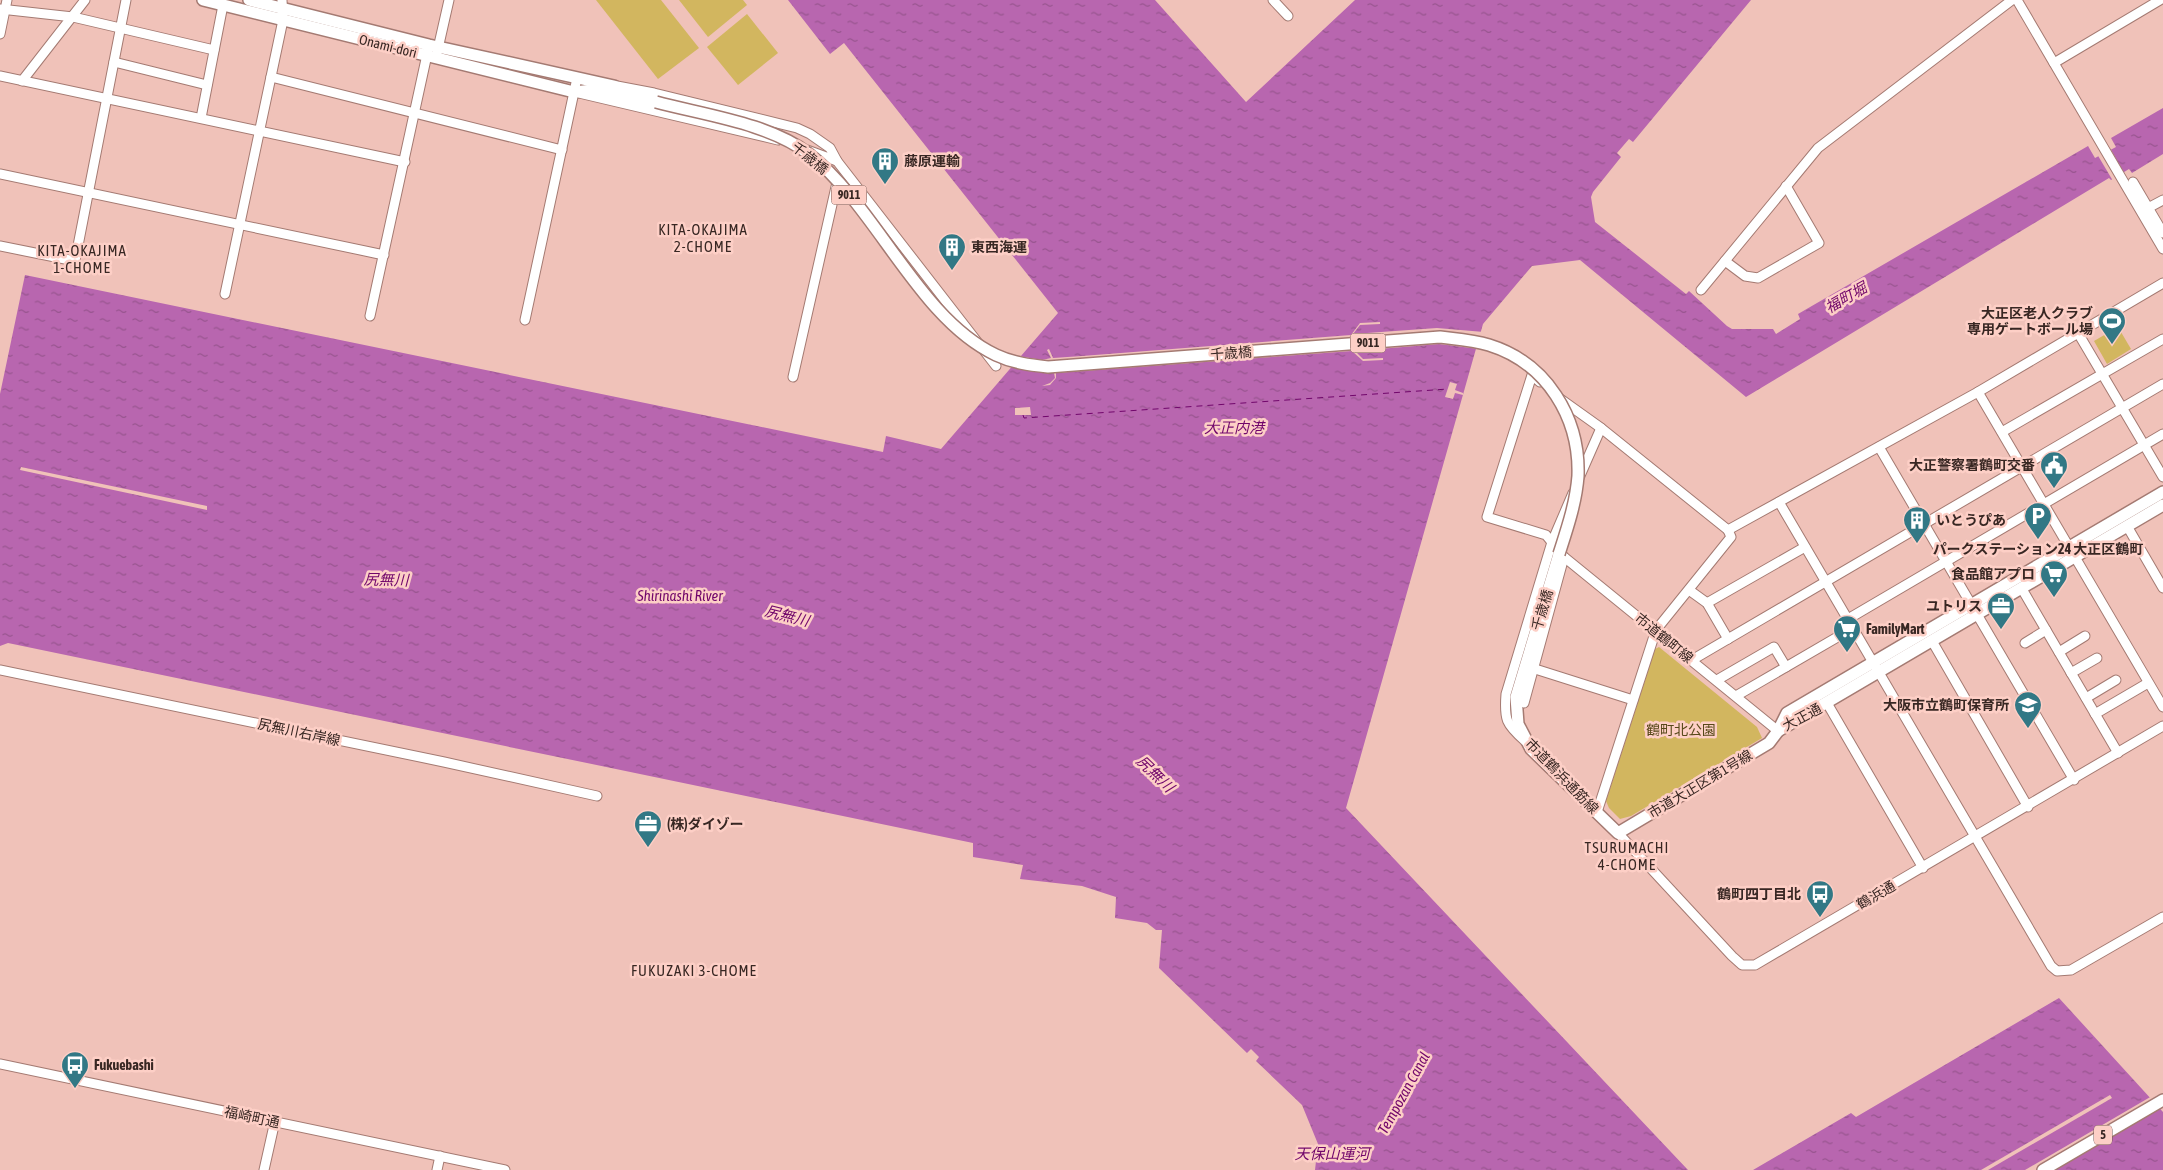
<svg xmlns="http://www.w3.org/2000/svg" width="2163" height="1170" viewBox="0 0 2163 1170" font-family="'Asap Condensed','Noto Sans JP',sans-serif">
  <defs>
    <pattern id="water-ripples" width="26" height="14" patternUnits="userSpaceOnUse" patternTransform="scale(1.25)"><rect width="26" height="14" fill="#b866af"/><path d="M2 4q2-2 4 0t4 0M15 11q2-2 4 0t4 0" fill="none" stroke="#97548e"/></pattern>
  </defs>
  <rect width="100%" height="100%" fill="#f0c2b9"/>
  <!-- green -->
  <g fill="#d2b65f">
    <path d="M596,0H661L699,48L658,79Z"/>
    <path d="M679,0H743L747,5L708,37Z"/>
    <path d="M747,14L778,53L738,85L707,47Z"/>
    <path d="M2118,327L2131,349L2107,364L2094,341Z"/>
    <path d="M1659,647L1757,727L1762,738L1631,816L1620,819L1609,808L1606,801L1655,649Z"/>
  </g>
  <!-- water -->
  <g fill="url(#water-ripples)">
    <path d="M788,0H1155L1246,102L1355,0H1751L1633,142L1629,139L1617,153L1621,157L1593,192L1591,197L1595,222L1686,294L1689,291L1727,326L1732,329H1773L1776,334L1800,319L1798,314L2088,146L2095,158L2116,147L2111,138L2163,108V154L2132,173L2129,169L2111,180L2109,178L1746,397L1580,260L1532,266L1483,324L1346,808L1688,1170H1315L1318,1144L1302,1105L1256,1061L1259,1057L1251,1049L1247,1053L1159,968L1162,930H1156L1147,923L1115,918L1116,897L1082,886L1020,879L1023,865L973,857V843L8,643L0,646V394L25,275L883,452L886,436L941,449L1058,313L844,43L830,54Z"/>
    <path d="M2059,998L2163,1112V1170H1753L1851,1113L1856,1117Z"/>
  </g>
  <!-- pier -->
  <g fill="#f0c2b9">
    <path d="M2110,148L2125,175L2113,181L2097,154Z"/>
    <path d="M1380,322V324L1360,325L1353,334L1437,328L1484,332L1479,349L1439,344L1355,351L1363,359L1383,358V360L1363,361L1352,351L1056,373V378L1050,385L1042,386L1050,383L1055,378L1054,373L1010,365L1018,356L1042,360L1051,358L1047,350L1049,349L1053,358L1082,356L1351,335L1360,323Z"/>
    <path d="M1450,382L1457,384L1455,390L1463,393V395L1455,393L1453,399L1445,397Z"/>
    <path d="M1030,407L1031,415H1015V408Z"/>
    <path d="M21,467L207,506V510L20,470Z"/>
    <path d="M2110,1095L2112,1098L1988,1170H1981Z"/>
    <path d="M2152,1096L2162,1107L2053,1170H2025Z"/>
  </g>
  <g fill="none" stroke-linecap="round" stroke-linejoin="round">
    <!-- ferry -->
    <path stroke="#71066b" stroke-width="1" stroke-dasharray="6 5" stroke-linecap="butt" d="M1023,415L1024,418L1448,389"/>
    <!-- minor casing -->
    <g stroke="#a47a72" stroke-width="11">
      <g id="minor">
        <path d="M1273,0L1288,16"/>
        <path d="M2017,0L2163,249"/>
        <path d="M0,9L73,17L214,50"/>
        <path d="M0,34L7,0"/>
        <path d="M437,53L449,0"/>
        <path d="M114,62L207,85"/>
        <path d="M2054,63L2160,0"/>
        <path d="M0,76L405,162"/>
        <path d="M271,77L562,150"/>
        <path d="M22,81L85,0"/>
        <path d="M617,86L654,93L797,128L810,134L830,148L837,161L996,366"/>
        <path d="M579,93L778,140"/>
        <path d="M201,118L223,5"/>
        <path d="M807,150L837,161"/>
        <path d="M0,174L384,255"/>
        <path d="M2133,182L2163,233"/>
        <path d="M2148,208L2163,200"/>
        <path d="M0,246L75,261L126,0"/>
        <path d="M1725,261L1745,276L1758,278L1819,243L1786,186"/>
        <path d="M1701,290L1818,148L2012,0"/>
        <path d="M225,294L283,20L282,0"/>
        <path d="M370,316L428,50"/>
        <path d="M525,320L577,78"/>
        <path d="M2078,333L2163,477"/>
        <path d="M793,377L838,178"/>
        <path d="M1540,382L1532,375L1487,517L1546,535L1564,557L1778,731"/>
        <path d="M1978,392L2163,707"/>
        <path d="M1559,398L1601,428L1728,530L1978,392L2163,283"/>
        <path d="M2002,432L2163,339"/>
        <path d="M1879,447L2074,780"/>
        <path d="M1579,478L1601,428"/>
        <path d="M1779,502L2051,966L2057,971L2071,970L2163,917"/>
        <path d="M2127,526L2163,588"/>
        <path d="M2022,589L2118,753"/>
        <path d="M1689,590L1707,603L1728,639"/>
        <path d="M1707,603L1805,547"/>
        <path d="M1848,619L2163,434"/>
        <path d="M1932,641L2028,807"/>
        <path d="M2025,643L2046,630"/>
        <path d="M2059,652L2085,636"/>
        <path d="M1692,660L2163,384"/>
        <path d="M1532,668L1633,700"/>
        <path d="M0,670L444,762L597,796"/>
        <path d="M2071,673L2097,658"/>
        <path d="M1717,680L1774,647L1786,667"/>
        <path d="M1736,696L1853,628"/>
        <path d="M2086,698L2116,680"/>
        <path d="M1524,703L1564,557"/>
        <path d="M1827,703L1923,868"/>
        <path d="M2095,714L2148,683"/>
        <path d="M1525,741C1506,724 1504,720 1506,694L1552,542L1573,493"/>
        <path d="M1597,812L1656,630L1731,537L1728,530"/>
        <path d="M1618,833L1732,956L1742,965H1755L2163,726"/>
        <path d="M0,1064L505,1170"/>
        <path d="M264,1170L275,1121"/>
        <path d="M437,1170L440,1156"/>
      </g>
    </g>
    <!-- major casing -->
    <g stroke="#a47a72" stroke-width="14">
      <g id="major">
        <path d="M203,0L574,92L593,90L656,102"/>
        <path d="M249,0L429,45L614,86L626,93"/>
        <path d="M1559,554L1516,697L1518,724L1531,749L1618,833L1769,743L1778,731L1787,713L2163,492"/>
        <path d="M1778,731L2163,505"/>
        <path d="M2043,1170L2163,1100"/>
      </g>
    </g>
    <!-- minor -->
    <use href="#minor" stroke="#fff" stroke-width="9"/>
    <!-- major -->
    <use href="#major" stroke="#fff" stroke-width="11"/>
    <!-- major-bridge casing -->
    <g stroke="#a47a72" stroke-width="14" stroke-linecap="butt">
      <path id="major-bridge" d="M656,102C704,115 769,123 809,154C877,207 918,318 996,355C1013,363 1030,365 1048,367L1440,337C1456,339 1473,340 1489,345C1547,363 1580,418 1578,476C1576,503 1567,529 1559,554"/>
    </g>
    <!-- major-bridge -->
    <use href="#major-bridge" stroke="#fff" stroke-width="11"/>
  </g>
  <!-- icons -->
  <defs>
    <g id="building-pin" transform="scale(1.4375)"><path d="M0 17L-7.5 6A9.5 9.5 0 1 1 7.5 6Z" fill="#327885" stroke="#fdcfc6"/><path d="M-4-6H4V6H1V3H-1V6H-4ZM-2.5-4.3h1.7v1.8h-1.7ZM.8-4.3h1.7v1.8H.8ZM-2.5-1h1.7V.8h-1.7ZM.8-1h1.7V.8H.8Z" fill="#fff"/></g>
    <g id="stadium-pin" transform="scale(1.4375)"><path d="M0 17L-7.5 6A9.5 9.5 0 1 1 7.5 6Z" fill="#327885" stroke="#fdcfc6"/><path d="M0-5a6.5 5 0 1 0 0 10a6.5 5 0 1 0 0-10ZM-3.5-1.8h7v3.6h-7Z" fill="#fff"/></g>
    <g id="civic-pin" transform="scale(1.4375)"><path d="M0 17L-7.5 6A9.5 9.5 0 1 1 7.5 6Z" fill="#327885" stroke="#fdcfc6"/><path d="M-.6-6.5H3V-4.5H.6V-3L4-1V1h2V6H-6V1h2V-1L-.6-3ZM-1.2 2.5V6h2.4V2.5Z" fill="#fff"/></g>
    <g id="parking-pin" transform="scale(1.4375)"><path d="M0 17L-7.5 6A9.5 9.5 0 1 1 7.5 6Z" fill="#327885" stroke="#fdcfc6"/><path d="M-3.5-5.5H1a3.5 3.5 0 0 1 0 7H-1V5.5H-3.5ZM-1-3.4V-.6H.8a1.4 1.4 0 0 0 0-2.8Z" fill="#fff"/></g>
    <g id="supermarket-pin" transform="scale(1.4375)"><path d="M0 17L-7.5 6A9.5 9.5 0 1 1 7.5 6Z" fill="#327885" stroke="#fdcfc6"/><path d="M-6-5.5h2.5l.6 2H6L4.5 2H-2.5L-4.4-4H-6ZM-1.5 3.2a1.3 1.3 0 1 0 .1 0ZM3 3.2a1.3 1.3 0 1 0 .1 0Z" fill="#fff"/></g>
    <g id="office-pin" transform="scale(1.4375)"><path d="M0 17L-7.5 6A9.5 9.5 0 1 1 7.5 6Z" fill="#327885" stroke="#fdcfc6"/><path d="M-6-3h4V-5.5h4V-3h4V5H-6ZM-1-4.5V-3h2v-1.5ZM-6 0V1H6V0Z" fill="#fff"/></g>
    <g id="school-pin" transform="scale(1.4375)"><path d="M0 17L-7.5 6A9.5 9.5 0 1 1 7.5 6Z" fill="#327885" stroke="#fdcfc6"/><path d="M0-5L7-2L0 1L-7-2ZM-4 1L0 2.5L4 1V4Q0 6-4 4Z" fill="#fff"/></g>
    <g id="bus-pin" transform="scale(1.4375)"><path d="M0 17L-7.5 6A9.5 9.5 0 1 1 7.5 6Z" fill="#327885" stroke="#fdcfc6"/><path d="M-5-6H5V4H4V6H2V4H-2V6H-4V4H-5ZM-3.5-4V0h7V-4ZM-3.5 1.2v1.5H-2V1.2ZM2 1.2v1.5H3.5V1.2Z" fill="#fff"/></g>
  </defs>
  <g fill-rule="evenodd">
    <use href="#building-pin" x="885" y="161"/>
    <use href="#building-pin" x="952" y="247"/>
    <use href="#stadium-pin" x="2112" y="321"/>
    <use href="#civic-pin" x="2054" y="465"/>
    <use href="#parking-pin" x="2038" y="516"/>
    <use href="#building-pin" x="1917" y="520"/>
    <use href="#supermarket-pin" x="2054" y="574"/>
    <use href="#office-pin" x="2001" y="606"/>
    <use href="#supermarket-pin" x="1847" y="629"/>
    <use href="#school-pin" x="2028" y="705"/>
    <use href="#office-pin" x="648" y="824"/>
    <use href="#bus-pin" x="1820" y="894"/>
    <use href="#bus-pin" x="75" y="1065"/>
  </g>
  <g text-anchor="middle" stroke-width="5" stroke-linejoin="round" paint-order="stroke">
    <!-- shield labels -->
    <g fill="#fdcfc6" stroke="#735954" stroke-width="1">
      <rect x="831.5" y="185.5" width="35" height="19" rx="4"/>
      <rect x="1350.5" y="333.5" width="35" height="19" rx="4"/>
      <rect x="2094" y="1125.5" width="18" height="19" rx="4"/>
    </g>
    <g font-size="12" font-weight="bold" fill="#382723">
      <text x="849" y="199">9011</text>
      <text x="1368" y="347">9011</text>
      <text x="2103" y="1139">5</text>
    </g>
    <!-- street labels -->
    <g font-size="14" fill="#382723" stroke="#fdcfc6">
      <text transform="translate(388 46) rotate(14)" y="5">Onami-dori</text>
      <text transform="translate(810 158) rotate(39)" y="5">千歳橋</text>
      <text transform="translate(1231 353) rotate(-4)" y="5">千歳橋</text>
      <text transform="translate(1542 610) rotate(-73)" y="5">千歳橋</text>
      <text transform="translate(1664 638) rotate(39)" y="5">市道鶴町線</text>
      <text transform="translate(1802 717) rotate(-28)" y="5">大正通</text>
      <text transform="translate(299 732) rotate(12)" y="5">尻無川右岸線</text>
      <text transform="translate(1562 776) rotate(46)" y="5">市道鶴浜通筋線</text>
      <text transform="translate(1700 784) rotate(-31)" y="5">市道大正区第1号線</text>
      <text transform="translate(1876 895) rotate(-30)" y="5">鶴浜通</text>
      <text transform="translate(252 1117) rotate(12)" y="5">福崎町通</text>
    </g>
    <!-- poi labels -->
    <g font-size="14" font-weight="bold" fill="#382723" stroke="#fdcfc6" text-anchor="start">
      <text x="904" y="166">藤原運輸</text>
      <text x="971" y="252">東西海運</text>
      <text x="2093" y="318" text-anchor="end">大正区老人クラブ<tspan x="2093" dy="16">専用ゲートボール場</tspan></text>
      <text x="2035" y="470" text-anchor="end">大正警察署鶴町交番</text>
      <text x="1936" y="525">いとうぴあ</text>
      <text x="2038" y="554" text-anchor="middle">パークステーション24 大正区鶴町</text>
      <text x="2035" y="579" text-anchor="end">食品館アプロ</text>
      <text x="1982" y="611" text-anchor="end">ユトリス</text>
      <text x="1866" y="634">FamilyMart</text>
      <text x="2009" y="710" text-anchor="end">大阪市立鶴町保育所</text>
      <text x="667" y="829">(株)ダイゾー</text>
      <text x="1801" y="899" text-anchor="end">鶴町四丁目北</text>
      <text x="94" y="1070">Fukuebashi</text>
    </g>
    <!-- park labels -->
    <g font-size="14" fill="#574819" stroke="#fdcfc6">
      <text x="1681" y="735">鶴町北公園</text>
    </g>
    <!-- neighbourhood labels -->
    <g font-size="15" letter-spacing="1" fill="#382723" stroke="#fdcfc6">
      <text x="703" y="235">KITA-OKAJIMA<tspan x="703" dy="17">2-CHOME</tspan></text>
      <text x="82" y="256">KITA-OKAJIMA<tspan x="82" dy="17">1-CHOME</tspan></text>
      <text x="1627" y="853">TSURUMACHI<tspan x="1627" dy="17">4-CHOME</tspan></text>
      <text x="694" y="976">FUKUZAKI 3-CHOME</text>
    </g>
    <!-- water labels -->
    <g font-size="15" font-style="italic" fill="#71066b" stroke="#fdcfc6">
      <text transform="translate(1846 298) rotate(-30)" y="5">福町堀</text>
      <text x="1234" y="433">大正内港</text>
      <text transform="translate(386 580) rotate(1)" y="5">尻無川</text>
      <text x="680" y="601">Shirinashi River</text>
      <text transform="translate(787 616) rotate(14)" y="5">尻無川</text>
      <text transform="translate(1155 774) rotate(44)" y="5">尻無川</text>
      <text transform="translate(1404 1093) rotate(-61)" y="5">Tempozan Canal</text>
      <text x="1332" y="1159">天保山運河</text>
    </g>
  </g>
</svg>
